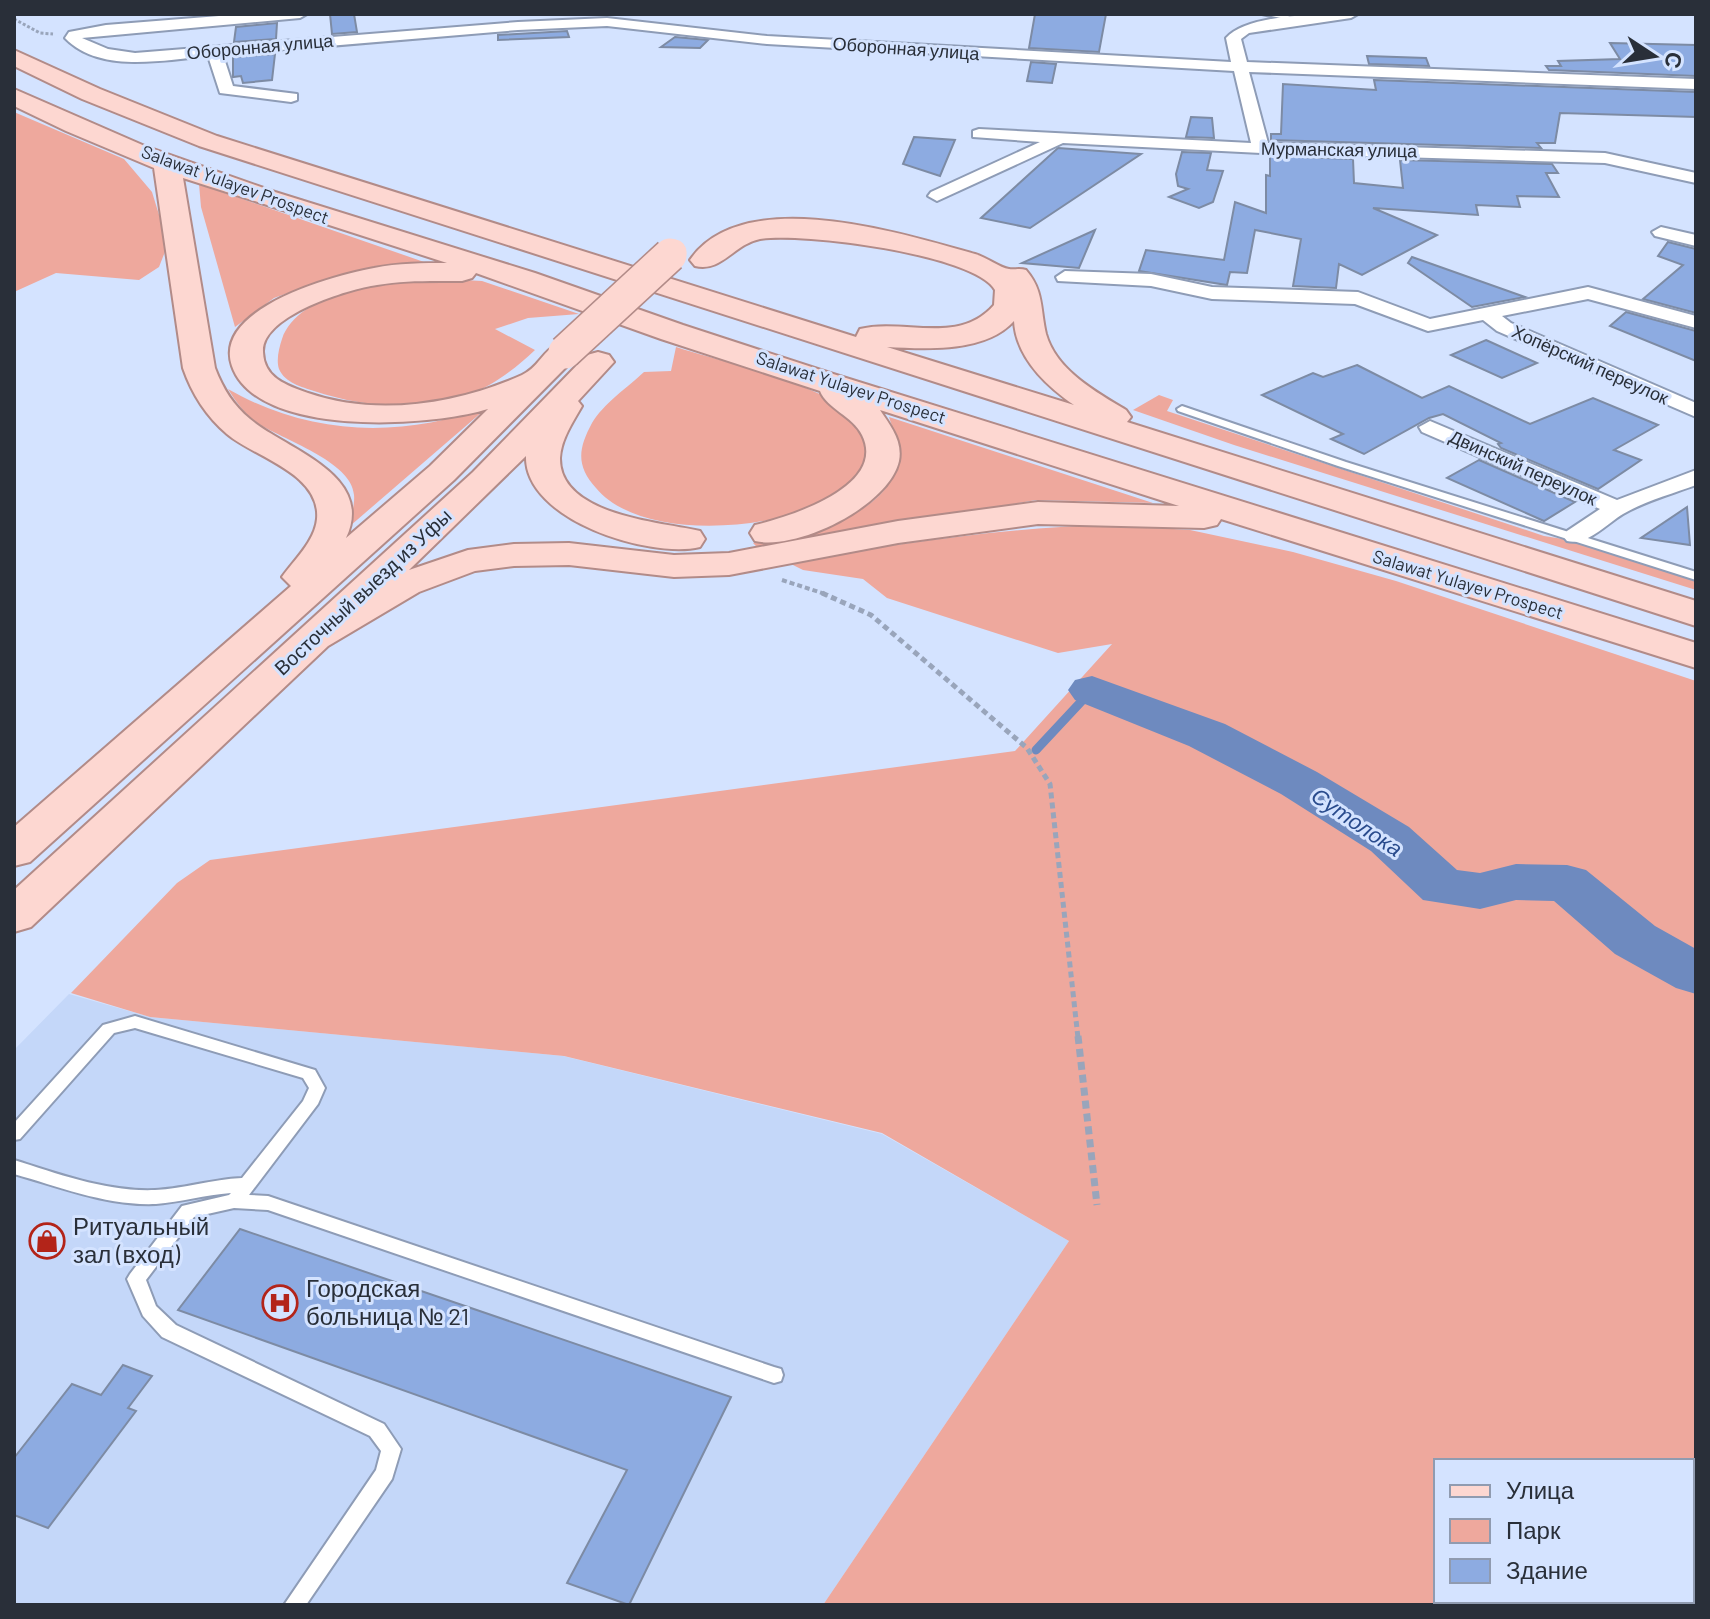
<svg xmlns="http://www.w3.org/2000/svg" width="1710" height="1619" font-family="Barlow,sans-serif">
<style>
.built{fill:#c4d7f9}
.green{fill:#eea89d;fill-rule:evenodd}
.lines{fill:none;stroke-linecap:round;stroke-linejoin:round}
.stream{stroke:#6e8abf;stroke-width:9}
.river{fill:#6e8abf;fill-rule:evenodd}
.building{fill:#8dabe1;stroke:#7d8ba4;stroke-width:2}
.service-casing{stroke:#8e9cb6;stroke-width:4}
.minor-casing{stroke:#8e9cb6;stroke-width:4}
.primary-casing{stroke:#b28b88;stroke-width:4}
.path-far3{stroke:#99a5bb;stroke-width:3;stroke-dasharray:3 2;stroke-linecap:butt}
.path-far2{stroke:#99a5bb;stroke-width:4;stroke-dasharray:5 3;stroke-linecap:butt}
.path-far1{stroke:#99a5bb;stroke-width:5;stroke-dasharray:6 4;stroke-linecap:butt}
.path{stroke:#99a5bb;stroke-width:7;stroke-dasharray:8 5;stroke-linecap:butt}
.service{fill:#fff;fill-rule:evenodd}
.minor{fill:#fff;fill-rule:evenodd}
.primary{fill:#fdd7d1;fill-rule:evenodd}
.primary-bridge-far1-casing{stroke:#b28b88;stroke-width:27;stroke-linecap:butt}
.primary-bridge-casing{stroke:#b28b88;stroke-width:36;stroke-linecap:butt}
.primary-bridge-far1{stroke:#fdd7d1;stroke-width:25}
.primary-bridge{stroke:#fdd7d1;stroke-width:33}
.labels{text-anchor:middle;stroke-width:6;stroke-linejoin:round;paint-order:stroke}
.far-street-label{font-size:18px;fill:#292f39;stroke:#d4e3ff}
.street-label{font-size:20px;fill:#292f39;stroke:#d4e3ff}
.water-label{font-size:22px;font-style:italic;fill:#294b8d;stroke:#d4e3ff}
.near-poi-label{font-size:24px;fill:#292f39;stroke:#d4e3ff;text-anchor:start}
</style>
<rect width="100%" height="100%" fill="#d4e3ff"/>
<path class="built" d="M69 994 150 1017 563 1056 882 1134 1069 1241 823 1605H14V1050Z"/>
<g class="green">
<path d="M14 112 124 159 152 192 168 244 159 267 139 280 56 273 14 292Z"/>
<path d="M199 184 427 263 330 278 274 298 235 327 201 207Z"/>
<path d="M426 278 482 281 579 314 528 318 495 329 535 350C516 368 494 385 470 394 422 413 362 407 314 391 302 387 285 383 279 369 276 360 279 348 282 339 299 291 383 283 426 278Z"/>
<path d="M676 347C716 360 806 381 837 404 843 408 848 416 853 422 930 511 661 567 596 488 576 466 578 449 592 423 603 404 628 387 644 372L671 371Z"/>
<path d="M228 389C310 436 401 439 489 406L350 526C351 516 355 504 354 495 352 461 282 440 256 422 244 413 236 402 228 389Z"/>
<path d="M1159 395 1173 400 1167 411 1544 536 1582 542 1696 580V590L1234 445 1133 410Z"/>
<path d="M889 417 1153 503 1036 500 759 549 753 543C803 534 896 518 899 452 899 442 892 427 889 417Z"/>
<path d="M1106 525 1190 530 1293 552 1396 581 1696 681V1605H823L1069 1241 882 1133 564 1056 150 1017 71 993 177 883 210 860 1015 751 1112 644 1058 653 887 598 863 579 803 570 787 562C894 545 998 528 1106 525ZM1436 1461H1692V1601H1436Z"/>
</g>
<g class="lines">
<path class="stream" d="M1036 750 1092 690"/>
<path class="river" d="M1092 676 1225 724 1317 772 1409 827 1457 870 1480 873 1516 864 1567 865 1586 870 1655 926 1696 949V994L1676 988 1615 954 1554 901 1516 900 1480 909 1423 900 1371 851 1281 794 1189 746 1075 700 1068 690 1075 680Z"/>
</g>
<g class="building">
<path d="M330 14H354L357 32 332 34Z"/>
<path d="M1035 14H1106L1099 52 1029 48Z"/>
<path d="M277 23 276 39 234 42 236 27Z"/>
<path d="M567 31 569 37 498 40V35Z"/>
<path d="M675 37 708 40 700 48 661 47Z"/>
<path d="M1610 43 1696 45V76L1549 70 1546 66H1561L1558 61 1620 59Z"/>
<path d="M275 54 272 80 243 83 241 76 233 77V57Z"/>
<path d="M1367 56 1426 58 1429 66 1369 64Z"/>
<path d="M1031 62 1056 64 1052 83 1027 81Z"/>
<path d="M1374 80 1696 92V117L1560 113 1555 143H1537L1541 148 1271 140V134H1281L1283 84 1376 90Z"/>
<path d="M1191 117 1212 118 1214 138 1186 137Z"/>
<path d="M914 137 955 140 940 176 903 164Z"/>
<path d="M1058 148 1141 154 1030 228 981 218Z"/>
<path d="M1182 152 1211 153 1207 170 1223 171 1213 202 1199 208 1169 197 1188 189 1178 186 1176 174Z"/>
<path d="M1270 156 1353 159 1354 183 1403 188 1400 160 1552 164 1558 173H1546L1559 197 1517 196 1520 207 1476 205 1478 215 1373 208 1437 235 1362 275 1339 264 1336 288 1293 286 1301 239 1255 230 1247 273 1230 272 1227 285 1139 271 1146 250 1224 260 1235 202 1266 213V175L1270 176Z"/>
<path d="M1095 230 1079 268 1022 263Z"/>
<path d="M1668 242 1696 249V313L1643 299 1683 265 1658 256Z"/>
<path d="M1412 257 1525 297 1472 307 1408 263Z"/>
<path d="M1626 312 1696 331V361L1610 326Z"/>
<path d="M1486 340 1537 363 1502 378 1451 355Z"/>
<path d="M1357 365 1422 398 1449 386 1530 424 1593 398 1658 425 1614 450 1641 460 1598 489 1501 448 1498 444 1501 443 1443 414 1429 418 1364 454 1331 439 1343 434 1262 395 1313 373 1323 377Z"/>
<path d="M1479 460 1575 502 1544 521 1447 478Z"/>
<path d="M1687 507 1690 545 1641 538Z"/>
<path d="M240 1229 731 1397 629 1605 567 1583 627 1470 178 1310Z"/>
<path d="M123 1365 152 1376 128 1408 136 1411 48 1528 14 1515V1458L72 1384 101 1395Z"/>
</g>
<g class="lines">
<defs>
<g id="service">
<path d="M1262 14H1284L1302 23 1298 25 1281 18Z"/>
<path d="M1182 406 1346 462 1696 572V580L1338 466 1178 411 1177 409Z"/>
<path d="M135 1016 315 1070 325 1088 318 1104 249 1195 268 1196 774 1367 781 1369 783 1375 781 1381 774 1383 268 1210 234 1208 194 1217 146 1280 156 1306 176 1325 384 1424 401 1449 392 1479 306 1605H284L376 1470 381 1451 370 1436 162 1337 143 1316 127 1279 130 1274 182 1206 229 1195 231 1193C205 1195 181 1202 156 1204 107 1206 60 1187 14 1174V1160C59 1174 107 1192 155 1190 184 1189 212 1179 242 1178L303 1101 309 1088 303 1078 135 1028 114 1033 20 1139 14 1140V1123L103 1025Z"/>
</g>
<g id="minor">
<path d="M244 14H307L300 18 82 38 108 49 135 53 518 22 607 18 767 36 1231 62 1226 38C1248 13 1325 14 1358 14L1351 18 1249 33 1241 39 1247 62 1696 79V89L1249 72 1268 143 1605 153 1696 173V183L1605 163 1261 153 1063 143 937 201 928 196 931 192 1040 142 973 137V131L979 129 1251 143 1234 71 767 44 607 26 518 30 223 55 233 86 297 94V100L291 102 220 93 208 56C163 60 100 74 65 38L69 32 106 25Z"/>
<path d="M1661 227 1696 235V246L1655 236 1652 232Z"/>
<path d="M1065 271 1151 274 1212 287 1358 292 1430 319 1588 287 1696 316V328L1588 299 1502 316 1511 323 1696 403V417L1497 331 1483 320 1428 331 1355 304 1212 299 1151 286 1058 281 1056 277Z"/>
<path d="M1430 421 1617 500 1696 470V485C1672 494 1645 501 1623 514 1606 524 1588 546 1567 541L1563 536 1567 531 1600 509 1422 432 1419 427Z"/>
</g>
<g id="primary">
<path d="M14 50 100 89 217 136 856 337 860 329C905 318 958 346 994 305L995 290C975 254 801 232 760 239 734 244 721 273 695 266L690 260C743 183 903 234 975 254 986 257 1000 268 1009 269 1014 270 1020 268 1026 270 1044 291 1040 309 1046 334 1056 370 1096 392 1126 410L1131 417 1127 422 1696 601V626L199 146 82 99 14 66ZM1014 321C1016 357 1045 385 1074 405L887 347C926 349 985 353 1014 321Z"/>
<path d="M14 89 147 147 275 192 535 273 683 325 830 373 1696 643V668L1221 519 1217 525 1204 528 1038 524 898 543 729 575 674 577 569 565 514 566 475 571 419 592 328 646 31 927 14 932V890L473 472 587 355 598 352 609 355 614 362 578 401 582 406C573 422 561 439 560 458 559 516 662 522 700 531L705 539 700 547C650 559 524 520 526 456L409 570 468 550 514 544 569 543 674 555 729 553 898 521 1038 502 1179 506 880 410C890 425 903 441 899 461 889 506 797 551 755 541L750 533 755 525C788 517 888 487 862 435 853 416 827 409 820 391L661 339 476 273 472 278 462 281C434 281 405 280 377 285 348 289 261 316 263 352 264 378 286 385 308 393 376 417 458 404 522 375 545 365 544 337 576 345L581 352 454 480 30 862 14 866V827L291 586 282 577C294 560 315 541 317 519 321 473 254 457 227 434 206 416 192 394 183 368L154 168 66 131 14 106ZM183 178 447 263C423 263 398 263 374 268 335 275 212 308 232 366 257 438 430 427 488 409L430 466 346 538C376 474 285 449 250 419 233 405 223 389 215 368Z"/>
</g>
</defs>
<use href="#service" class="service-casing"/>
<use href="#minor" class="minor-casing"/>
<use href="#primary" class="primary-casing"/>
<g class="path-far3">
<path d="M871 14H875"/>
<path d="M14 19 40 33 53 34"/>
</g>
<path class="path-far2" d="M782 580 828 595"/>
<path class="path-far1" d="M822 593 871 615 1027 748 1050 784 1078 1038"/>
<path class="path" d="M1078 1036 1097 1205"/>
<use href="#service" class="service"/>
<use href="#minor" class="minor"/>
<use href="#primary" class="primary"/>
<defs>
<path id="primary-bridge-far1" d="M668 257 674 252"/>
<path id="primary-bridge" d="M565 352 670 255"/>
</defs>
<use href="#primary-bridge-far1" class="primary-bridge-far1-casing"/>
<use href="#primary-bridge" class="primary-bridge-casing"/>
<use href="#primary-bridge-far1" class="primary-bridge-far1"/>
<use href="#primary-bridge" class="primary-bridge"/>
</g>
<defs>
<symbol id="shop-ring" viewBox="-11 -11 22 22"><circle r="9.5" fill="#d4e3ff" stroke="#b32419" stroke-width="1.5"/><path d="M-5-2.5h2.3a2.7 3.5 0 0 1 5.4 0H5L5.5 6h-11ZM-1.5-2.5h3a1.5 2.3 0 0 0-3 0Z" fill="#b32419"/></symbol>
<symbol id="hospital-ring" viewBox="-11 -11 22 22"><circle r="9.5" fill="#d4e3ff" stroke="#b32419" stroke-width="1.5"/><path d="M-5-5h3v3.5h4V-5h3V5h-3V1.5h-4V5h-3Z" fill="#b32419"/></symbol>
</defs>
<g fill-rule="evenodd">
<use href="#shop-ring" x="27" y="1221" width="40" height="40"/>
<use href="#hospital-ring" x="260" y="1283" width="40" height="40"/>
</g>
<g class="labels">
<g class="far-street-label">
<text transform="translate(260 47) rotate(-5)" y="6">Оборонная улица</text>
<text transform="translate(906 49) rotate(4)" y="6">Оборонная улица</text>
<text transform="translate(1339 150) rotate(1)" y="6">Мурманская улица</text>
<text transform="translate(235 185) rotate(20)" y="6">Salawat Yulayev Prospect</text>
<text transform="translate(1590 365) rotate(24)" y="6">Хопёрский переулок</text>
<text transform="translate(851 388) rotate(18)" y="6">Salawat Yulayev Prospect</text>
<text transform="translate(1523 468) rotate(24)" y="6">Двинский переулок</text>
<text transform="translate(1468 585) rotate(17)" y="6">Salawat Yulayev Prospect</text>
</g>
<g class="street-label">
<text transform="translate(363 592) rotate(-43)" y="7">Восточный выезд из Уфы</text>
</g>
<g class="water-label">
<text transform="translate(1357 822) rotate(34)" y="8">Сутолока</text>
</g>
<g class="near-poi-label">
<text x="73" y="1235">Ритуальный<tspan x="73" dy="28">зал (вход)</tspan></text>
<text x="306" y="1297">Городская<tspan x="306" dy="28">больница № 21</tspan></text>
</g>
</g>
<rect width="1710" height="1619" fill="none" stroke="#292f39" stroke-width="32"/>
<rect x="1434" y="1459" width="260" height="144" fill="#d4e3ff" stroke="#909bb0" stroke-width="2"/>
<rect x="1450" y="1485" width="40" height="12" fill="#fdd7d1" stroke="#909bb0" stroke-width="2"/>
<text x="1506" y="1499" font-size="24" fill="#292f39">Улица</text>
<rect x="1450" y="1519" width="40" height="24" fill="#eea89d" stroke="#909bb0" stroke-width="2"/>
<text x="1506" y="1539" font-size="24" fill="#292f39">Парк</text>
<rect x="1450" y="1559" width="40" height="24" fill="#8dabe1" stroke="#909bb0" stroke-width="2"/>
<text x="1506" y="1579" font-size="24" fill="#292f39">Здание</text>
<g transform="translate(1654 56) rotate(102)" stroke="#d4e3ff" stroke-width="6" paint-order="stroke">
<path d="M0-6L14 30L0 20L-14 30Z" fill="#292f39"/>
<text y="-12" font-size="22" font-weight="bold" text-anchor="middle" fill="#292f39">С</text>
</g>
</svg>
